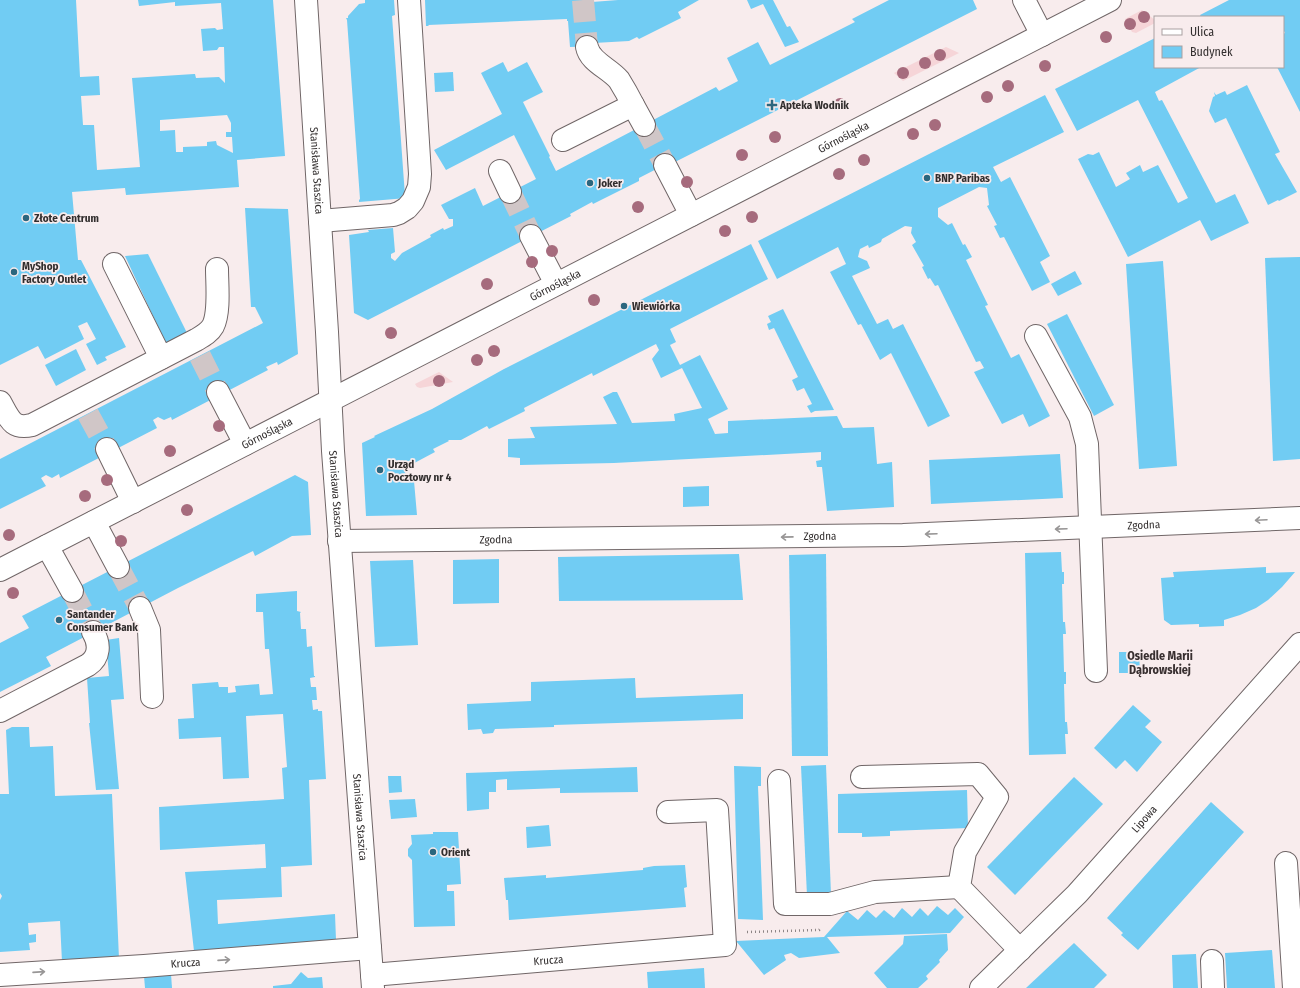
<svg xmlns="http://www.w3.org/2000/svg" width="1300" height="988" font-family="'Fira Sans Condensed',sans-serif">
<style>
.green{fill:#f6d5d8}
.building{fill:#71ccf3;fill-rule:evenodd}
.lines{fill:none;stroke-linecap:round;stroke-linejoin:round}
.minor-tunnel{stroke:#d0c6c7;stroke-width:22;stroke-dasharray:22 11;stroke-linecap:butt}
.minor-casing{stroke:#706667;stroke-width:24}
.path{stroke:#8d8585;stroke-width:2.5;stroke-dasharray:1 3;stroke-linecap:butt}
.minor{stroke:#fff;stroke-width:22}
.tree{fill:#a66b7d}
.oneway{stroke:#989696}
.poi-dot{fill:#2b667e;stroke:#f8eced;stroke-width:1.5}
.labels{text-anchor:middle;stroke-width:3.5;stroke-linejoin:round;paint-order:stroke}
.poi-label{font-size:11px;font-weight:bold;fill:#322e2e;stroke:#f8eced;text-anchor:start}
.street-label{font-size:11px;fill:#322e2e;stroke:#f8eced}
.neighbourhood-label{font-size:12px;font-weight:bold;fill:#382f30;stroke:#f8eced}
</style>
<rect width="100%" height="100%" fill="#f8eced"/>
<g class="green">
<path d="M1142 10 1155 20V23L1136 33 1132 32 1125 19Z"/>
<path d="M946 47 959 53 903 81 894 73Z"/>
<path d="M439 372 453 382 420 388 417 387 415 384Z"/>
</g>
<g class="building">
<path d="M0 0H76L80 77 99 76 100 95 81 96 83 125H94L97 170 140 167 132 78 194 74H195L196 78 219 77 225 83 224 47H219L217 50 203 51 201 29 215 28 217 30 223 29 221 3 175 6V2L139 6 138 0H273L285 156 237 160 239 187 126 195 125 188 72 192 78 260H81L126 347 105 357 107 360 97 365 86 344 96 339 87 322 78 326 84 339 45 359 38 346 0 365ZM227 115 231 123V132H226V137H232L233 153 217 145 216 141 207 142V146L183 147V152H176L175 130 160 131V120Z"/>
<path d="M365 0H394L395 15 392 16 405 196 407 198 359 202V200L360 199 347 20 346 18H348V16L359 4 365 3Z"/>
<path d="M425 0H592V2L618 0H699L678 12 681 18 639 39 637 37 629 41 594 43 595 46 570 47 568 21H567V19L428 25 429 26H426Z"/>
<path d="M747 0H773L787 27 790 26 799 42 785 47 763 4 751 9Z"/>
<path d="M889 0H973L977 9 673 163 672 161 639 178V181L593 204 592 202 570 214 571 216 368 320 354 313 349 235 369 232 368 230 393 228 395 252 391 254V258L395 261 402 253 431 237 430 235 443 228 444 230 453 226V219H449L441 205 475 188 483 206 536 179 514 135 446 170 434 150 502 114 481 73 503 62 508 72 527 62 543 92 523 102 550 156 549 157 556 171 716 87 719 91 738 81 727 58 758 42 770 65 855 22 852 19Z"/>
<path d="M1229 0H1300V112L1277 67H1283V34L1285 33 1283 29V17H1201L1200 15Z"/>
<path d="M1155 38V67H1201L1155 92 1159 101 1162 100 1216 203 1235 194 1249 223 1211 241 1200 220 1128 257 1078 159 1088 154 1093 155 1099 152 1116 187 1130 179 1126 173 1140 165 1143 172 1158 165 1178 203 1188 198 1138 100 1077 131 1055 89Z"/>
<path d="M453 72 454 91 435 92 434 73Z"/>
<path d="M1247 85 1280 152 1275 154 1297 192 1279 201 1278 200 1268 205 1226 118 1215 123 1209 111 1213 97 1215 96 1214 92 1216 95 1225 91 1227 95Z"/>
<path d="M1045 95 1064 132 993 167 1001 182 1010 177 1050 256 1040 262 1050 282 1032 291 1004 237 1000 238 994 226 997 225 987 206 989 205 987 188 979 187 938 208V217L948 225 952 223 963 245 965 244 972 257 966 260 988 305 985 306 1011 358 1019 354 1050 416 1029 427 1023 414 1002 424 974 372 984 368 980 361 976 362 938 285 935 286 930 278 928 279 922 267 924 266 912 245 916 242 911 233 912 227 905 226 882 239 881 242 869 248 868 245 860 249 858 257 867 261 870 268 852 276 877 324 888 319 893 329 903 324 950 416 928 427 891 353 880 360 861 324 858 325 830 272 846 264 838 247 777 279 758 241Z"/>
<path d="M245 208 288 209 298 354 278 365 277 362 266 367 268 370 172 420 171 417 164 420 158 417 153 420 157 428 60 478 59 474 52 478 46 475 41 478 46 486 0 509V459L263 323 255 307H251Z"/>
<path d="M751 244 768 279 670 329 676 342 670 345 680 365 700 355 728 409 708 419 715 434 728 433V421L837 416 843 428 874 427 877 464 892 462 894 507 827 511 822 467H817L816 461 821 460V452L614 463 520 465V458L508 457V439L535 438 530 427 617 424 603 397 613 392H617L632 423 675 421 674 414 702 408 682 368 661 378 652 359 659 350 656 344 593 376 592 373 524 408 525 411 489 429 487 426 461 440H448L449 441 433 449 435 452 405 468 406 481H414L417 515 366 516 362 443 375 437 374 436 432 409 504 369Z"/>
<path d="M148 254 188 335 167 346 125 256Z"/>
<path d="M1300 257V459L1273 461 1265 258Z"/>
<path d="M1163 261 1177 466 1139 469 1126 264Z"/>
<path d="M1075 271 1082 284 1058 296 1051 284Z"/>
<path d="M783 309 807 357 834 410 815 411 811 413 807 406 812 404 804 388 797 391 792 380 798 377 774 328 769 330 767 324 771 322 768 316Z"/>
<path d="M1067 314 1114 405 1094 416 1047 324Z"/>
<path d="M76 349 86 370 56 386 45 365Z"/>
<path d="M1060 454 1063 498 931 504 929 460Z"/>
<path d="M295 475 308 482 311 535 292 536 255 556 253 551 178 588 46 657 51 666 0 692V643L29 628 22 616Z"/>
<path d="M709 486V506L683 507V487Z"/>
<path d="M1061 552 1062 572H1064V584H1062L1063 622H1065L1066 634H1063L1064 672H1066V684H1064L1065 722H1067L1068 734H1065L1066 754 1029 755 1025 553Z"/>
<path d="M739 554 743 600 559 601 558 557Z"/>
<path d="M826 554 828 756H792L789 555Z"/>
<path d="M499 559V603L453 604V560Z"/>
<path d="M413 560 418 645 375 647 370 561Z"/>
<path d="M1266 567V573L1295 572 1282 587 1268 600 1256 608 1240 615 1224 620V626L1199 627V624L1171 625 1164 620 1161 578 1174 577 1173 572Z"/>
<path d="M297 591V611L301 612 300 613 301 629H306L307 647 312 646 314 676H315V677L310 678 311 687H316L317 700H312L313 710 318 709V711H322L326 779 309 780 312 865 281 867 282 897 217 900 218 924 335 914 336 940 194 951 185 872 266 868 265 844 160 850 159 807 284 799 282 768 287 767 283 714 246 716 249 778 223 779 221 737 179 739 178 719 194 718 192 684 218 682 219 687H228V693L236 692 235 686 259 684 260 695 273 694 269 649H265L263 612H256V594Z"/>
<path d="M119 638 124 699 111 700 119 789 96 790 89 723H90L87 678 109 676 106 640Z"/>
<path d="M1119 652H1139L1140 673H1119Z"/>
<path d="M635 678 636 698 743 694V719L554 725V727L495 729 493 733 483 734 481 729 468 730 467 704 531 701V682Z"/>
<path d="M1133 705 1151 721 1145 727 1162 742 1137 772 1125 760 1116 769 1094 748Z"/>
<path d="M12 727H29L30 747 53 746 55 796 112 794 119 959 62 962 60 921 28 923 29 935 36 934V942L29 943 30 950 0 952V900L2 896 0 893V794H9L6 730Z"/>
<path d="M826 765 831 895 807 896 801 766Z"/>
<path d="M734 766 761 767V786H758L763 920 738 919Z"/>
<path d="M637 767 638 792 560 793V788L507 790V779L496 780V792H489V809L467 811 466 773Z"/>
<path d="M388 776H401L402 792 389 793Z"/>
<path d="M1074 777 1103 804 1015 895 987 867Z"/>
<path d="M967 790 968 828 890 831V836L862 837V833H838V794Z"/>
<path d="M415 799 417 817 391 819 389 800Z"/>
<path d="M1211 802 1244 832 1138 950 1121 935 1123 933 1107 918Z"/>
<path d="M549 825 551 846 527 848 526 827Z"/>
<path d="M433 832H458L461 884 447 885V891H454L455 926 414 927 412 860 408 856V849L412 844 411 835 433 834Z"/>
<path d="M685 865 687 887 684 888 686 907 509 920 508 900H506L504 878 546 875V878L643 870V868L654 866Z"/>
<path d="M937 906 948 915 955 908 964 917 950 933 827 937 840 953 799 958 791 953 784 955 786 960 764 975 736 941 824 937 847 911 858 920 867 910 876 918 884 910 894 918 902 908 912 917 920 908 928 916Z"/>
<path d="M947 934 948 950 939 960 940 962 926 976 928 979 918 988H887L874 973 903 944 904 936Z"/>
<path d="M1074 943 1107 975 1094 988H1026Z"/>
<path d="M1272 950 1275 988H1227L1225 953Z"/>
<path d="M1196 954 1198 988H1173L1172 955Z"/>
<path d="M704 968 705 988H648L647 972Z"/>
<path d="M301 972 308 978 322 977 323 988H273V986L291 984Z"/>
<path d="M171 974 172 988H145L144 976Z"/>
</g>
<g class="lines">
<g class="minor-tunnel">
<path d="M583 0 587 47"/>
<path d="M644 125 665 165"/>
<path d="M510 192 531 236"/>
<path d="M200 356 218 392"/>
<path d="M88 414 107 449"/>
<path d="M118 567 140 608"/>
<path d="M72 591 93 632"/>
</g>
<defs>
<g id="minor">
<path id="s1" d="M306 0 327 332 333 451 373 988"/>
<path d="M1024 0 1042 35"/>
<path d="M587 47C590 62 609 68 619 80 624 88 629 97 633 105"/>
<path d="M563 140 633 105 644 125"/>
<path d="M665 165 691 215"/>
<path d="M500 171 510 192"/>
<path d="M320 221 393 215 399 213 407 208 413 201 419 187 420 174 409 0"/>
<path d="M531 236 556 284"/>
<path d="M114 264 161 358"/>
<path d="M1036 336 1080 417 1087 444 1096 671"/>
<path d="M218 392 245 444"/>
<path d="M0 402C9 418 12 430 32 425L196 340C203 336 209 333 213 326 220 312 217 284 217 269"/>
<path d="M107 449 133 502"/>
<path d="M94 522 118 567"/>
<path id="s2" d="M339 541 903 535 1300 518"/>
<path d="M47 546 72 591"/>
<path id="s3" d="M0 570 1110 0"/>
<path d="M140 608 149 630 152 697"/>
<path d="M0 711 88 665C100 657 100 644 93 632"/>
<path d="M862 777 978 774 997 797 965 852 959 887 1020 950"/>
<path d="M779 781 785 904H830L875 892 959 887"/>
<path d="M1286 863 1294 988"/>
<path d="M1212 961 1213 988"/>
<path id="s4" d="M0 975 144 966 370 948"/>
<path id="s5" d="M372 975 725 945 717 810 668 812"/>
<path id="s6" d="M981 988 1077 894 1300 644"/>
</g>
</defs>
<use href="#minor" class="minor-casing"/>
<path class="path" d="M747 932 819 930 821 928"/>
<use href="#minor" class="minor"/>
</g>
<g class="tree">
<circle cx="1144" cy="17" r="6"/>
<circle cx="1130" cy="24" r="6"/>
<circle cx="1106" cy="37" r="6"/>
<circle cx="940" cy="55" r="6"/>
<circle cx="925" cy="63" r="6"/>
<circle cx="1045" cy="66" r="6"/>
<circle cx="903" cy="73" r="6"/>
<circle cx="1008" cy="86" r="6"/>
<circle cx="987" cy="97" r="6"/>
<circle cx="840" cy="104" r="6"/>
<circle cx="935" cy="125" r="6"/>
<circle cx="913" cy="134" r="6"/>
<circle cx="775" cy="137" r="6"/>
<circle cx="742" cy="155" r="6"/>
<circle cx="864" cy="160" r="6"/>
<circle cx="839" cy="174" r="6"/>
<circle cx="687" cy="182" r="6"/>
<circle cx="638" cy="207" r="6"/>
<circle cx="752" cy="217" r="6"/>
<circle cx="725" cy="231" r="6"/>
<circle cx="552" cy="251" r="6"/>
<circle cx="532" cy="262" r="6"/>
<circle cx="487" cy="284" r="6"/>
<circle cx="594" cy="300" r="6"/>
<circle cx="391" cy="333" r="6"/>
<circle cx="494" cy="351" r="6"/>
<circle cx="477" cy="360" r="6"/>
<circle cx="439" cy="381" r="6"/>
<circle cx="219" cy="426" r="6"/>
<circle cx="170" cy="451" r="6"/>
<circle cx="107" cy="480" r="6"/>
<circle cx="85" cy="496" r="6"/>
<circle cx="187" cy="510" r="6"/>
<circle cx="9" cy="535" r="6"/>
<circle cx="121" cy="541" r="6"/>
<circle cx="13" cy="593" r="6"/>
</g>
<defs><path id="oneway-shaft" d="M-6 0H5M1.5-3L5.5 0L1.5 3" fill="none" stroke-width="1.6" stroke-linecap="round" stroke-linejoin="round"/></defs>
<g class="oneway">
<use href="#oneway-shaft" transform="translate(1261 520) rotate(177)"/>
<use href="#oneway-shaft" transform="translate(1061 529) rotate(178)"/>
<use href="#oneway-shaft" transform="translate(931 534) rotate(178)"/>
<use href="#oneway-shaft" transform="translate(787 537) rotate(179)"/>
<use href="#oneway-shaft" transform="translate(224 960) rotate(-4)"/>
<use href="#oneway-shaft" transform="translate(39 972) rotate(-4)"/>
</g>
<g class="poi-dot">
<path d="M770 99h4v4h4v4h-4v4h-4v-4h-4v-4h4z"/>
<circle cx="927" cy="178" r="4"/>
<circle cx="590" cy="183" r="4"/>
<circle cx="26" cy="218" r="4"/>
<circle cx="14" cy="272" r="4"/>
<circle cx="624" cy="306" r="4"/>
<circle cx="380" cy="470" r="4"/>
<circle cx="59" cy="620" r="4"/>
<circle cx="433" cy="852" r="4"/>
</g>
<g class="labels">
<g class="poi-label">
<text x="780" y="109">Apteka Wodnik</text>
<text x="935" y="182">BNP Paribas</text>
<text x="598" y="187">Joker</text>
<text x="34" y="222">Złote Centrum</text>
<text x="22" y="270">MyShop<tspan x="22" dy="13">Factory Outlet</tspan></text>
<text x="632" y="310">Wiewiórka</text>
<text x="388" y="468">Urząd<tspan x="388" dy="13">Pocztowy nr 4</tspan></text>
<text x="67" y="618">Santander<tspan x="67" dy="13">Consumer Bank</tspan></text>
<text x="441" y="856">Orient</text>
</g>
<g class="street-label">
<text dy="4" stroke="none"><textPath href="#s3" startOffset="948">Górnośląska</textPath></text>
<text dy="4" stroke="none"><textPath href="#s1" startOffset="171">Stanisława Staszica</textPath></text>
<text dy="4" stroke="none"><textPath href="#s3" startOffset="624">Górnośląska</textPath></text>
<text dy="4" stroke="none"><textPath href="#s3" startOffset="300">Górnośląska</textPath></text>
<text dy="4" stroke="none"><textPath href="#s1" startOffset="495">Stanisława Staszica</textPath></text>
<text dy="4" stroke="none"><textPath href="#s2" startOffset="805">Zgodna</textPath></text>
<text dy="4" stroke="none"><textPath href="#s2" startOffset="481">Zgodna</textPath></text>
<text dy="4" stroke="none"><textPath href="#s2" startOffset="157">Zgodna</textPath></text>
<text dy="4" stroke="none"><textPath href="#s1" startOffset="819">Stanisława Staszica</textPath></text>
<text dy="4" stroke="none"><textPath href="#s6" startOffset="235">Lipowa</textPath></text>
<text dy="4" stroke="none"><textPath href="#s5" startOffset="177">Krucza</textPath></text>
<text dy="4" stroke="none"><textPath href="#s4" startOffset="186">Krucza</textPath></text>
</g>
<g class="neighbourhood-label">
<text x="1160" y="660">Osiedle Marii<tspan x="1160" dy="14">Dąbrowskiej</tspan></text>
</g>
</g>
<rect x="1154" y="16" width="130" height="52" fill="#f8eced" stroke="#a9a0a1"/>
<rect x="1162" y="29" width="20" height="6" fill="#ffffff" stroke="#a9a0a1"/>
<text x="1190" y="36" font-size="12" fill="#322e2e">Ulica</text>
<rect x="1162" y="46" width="20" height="12" fill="#71ccf3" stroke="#a9a0a1"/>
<text x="1190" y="56" font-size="12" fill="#322e2e">Budynek</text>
</svg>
